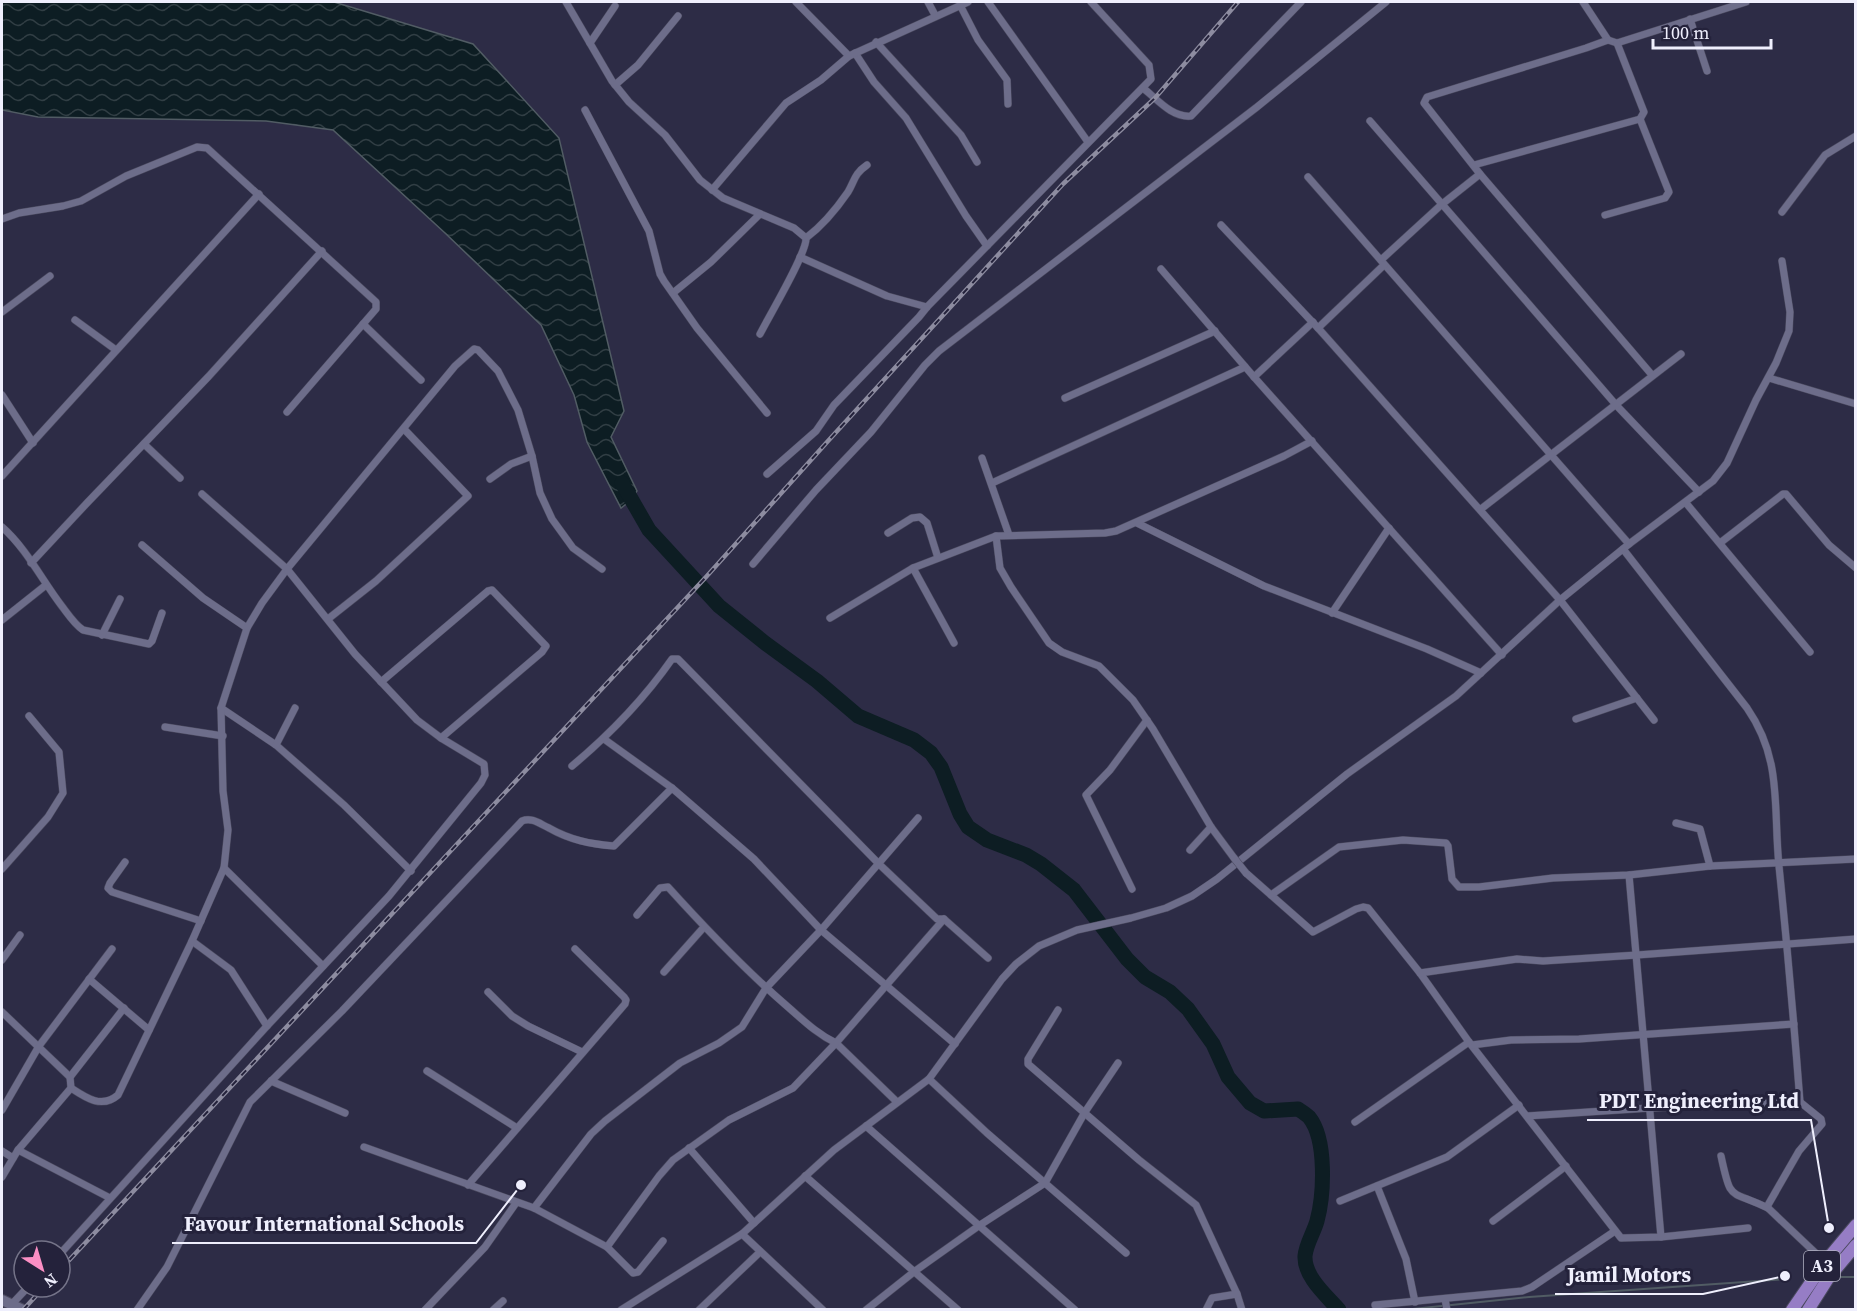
<svg xmlns="http://www.w3.org/2000/svg" width="1857" height="1311" font-family="'Source Serif 4',serif">
<style>
.water{fill:url(#water-waves);stroke:#515c64;stroke-width:1.5}
.lines{fill:none;stroke-linecap:round;stroke-linejoin:round}
.stream{stroke:#515c64;stroke-width:2}
.river{stroke:#0d1d23;stroke-width:15}
.minor-casing{stroke:#4a495e;stroke-width:8}
.secondary-casing{stroke:#4a495e;stroke-width:12}
.trunk-casing{stroke:#4a495e;stroke-width:14}
.minor{stroke:#6d6d8a;stroke-width:7}
.secondary{stroke:#6d6d8a;stroke-width:10}
.trunk{stroke:#967dc5;stroke-width:12}
.rail-casing{stroke:#8d8ca0;stroke-width:4.5}
.rail{stroke:#24223b;stroke-width:2;stroke-dasharray:7;stroke-linecap:butt}
.minor-bridge-casing{stroke:#4a495e;stroke-width:8;stroke-linecap:butt}
.minor-bridge{stroke:#6d6d8a;stroke-width:7}
.labels{text-anchor:middle;stroke-width:6;stroke-linejoin:round;paint-order:stroke}
.shield{fill:#24223b;stroke:#b2b2c3;stroke-width:1.5}
.shield-label{font-size:18px;font-weight:bold;fill:#efeffd}
.leader{fill:none;stroke:#efeffd;stroke-width:2}
.callout-dot{fill:#efeffd;stroke:#24223b;stroke-width:2}
.callout-label{font-size:21px;text-anchor:middle;font-weight:bold;fill:#efeffd;stroke:#24223b;stroke-width:6;stroke-linejoin:round;paint-order:stroke}
</style>
<defs>
<pattern id="water-waves" width="16" height="10" patternUnits="userSpaceOnUse" patternTransform="scale(1.5)"><rect width="16" height="10" fill="#0d1d23"/><path d="M0 5q4-4 8 0t8 0" fill="none" stroke="#313e44"/></pattern>
</defs>
<rect width="100%" height="100%" fill="#2d2c46"/>
<path class="water" d="M2 2H334L473 44 559 138 624 411 611 437 637 491 630 501 621 508 587 442 574 395 541 325 445 233 333 130 266 121 38 117 2 110Z"/>
<g class="lines">
<g class="stream">
<path d="M1839 1277H1856"/>
<path d="M1403 1310 1529 1297 1786 1279"/>
</g>
<path class="river" d="M622 483 649 530 719 606 765 643 817 681 858 716 914 740 931 753 941 767 960 814 968 827 987 840 1026 855 1041 864 1074 890 1127 959 1145 977 1170 992 1188 1009 1213 1044 1228 1077 1250 1103 1264 1111 1298 1109C1301 1111 1306 1114 1309 1117 1327 1139 1324 1195 1317 1221 1314 1232 1306 1244 1305 1256 1304 1277 1327 1296 1339 1310"/>
<defs>
<g id="minor">
<path d="M566 2 612 81 629 102 665 135 700 180 723 198 794 228 806 238C807 253 769 316 760 334"/>
<path d="M796 2 849 56"/>
<path d="M928 2 935 15"/>
<path d="M988 2 1088 142"/>
<path d="M1583 2 1608 40 1617 43 1746 2"/>
<path d="M960 5 978 40 1007 80 1008 104"/>
<path d="M1690 19 1707 71"/>
<path d="M1608 40 1586 48 1427 97 1424 103 1480 174 1652 375"/>
<path d="M876 42 961 135 977 162"/>
<path d="M590 43 615 6"/>
<path d="M855 53 874 82 906 118 966 216 987 246"/>
<path d="M615 85 638 65 678 16"/>
<path d="M1143 88C1157 99 1172 118 1191 116L1301 2"/>
<path d="M585 110 649 231 660 274 664 281 697 328 767 413"/>
<path d="M1370 121 1617 406 1699 492"/>
<path d="M1474 165 1640 119 1644 112 1617 43"/>
<path d="M1308 177 1629 544"/>
<path d="M712 190 786 103 821 80 849 56 968 2"/>
<path d="M1782 212 1825 155 1856 136"/>
<path d="M1605 215 1665 198 1669 192 1640 119"/>
<path d="M2 219 19 213 63 206 81 201 126 176 197 147 207 148 376 302V309L287 412"/>
<path d="M1221 225 1318 328 1560 600 1654 720"/>
<path d="M806 238C822 226 837 208 848 192 855 180 854 174 867 165"/>
<path d="M800 257 887 296 927 307"/>
<path d="M1381 260 1441 205 1480 174"/>
<path d="M1161 269 1254 377 1502 655"/>
<path d="M673 293 711 262 760 214"/>
<path d="M2 312 50 276"/>
<path d="M75 320 116 350"/>
<path d="M363 324 421 380"/>
<path d="M1318 328 1384 265"/>
<path d="M1254 377 1313 322"/>
<path d="M1769 378 1856 404"/>
<path d="M2 395 33 443"/>
<path d="M1065 398 1215 331"/>
<path d="M144 444 180 478"/>
<path d="M982 458 1009 535"/>
<path d="M767 474 816 431 834 405 919 317 927 307 1151 79 1149 65 1091 2"/>
<path d="M2 476 259 194"/>
<path d="M490 479 511 464 532 456"/>
<path d="M992 483 1245 367"/>
<path d="M1686 503 1810 652"/>
<path d="M1481 509 1681 354"/>
<path d="M1137 523 1264 586 1427 649 1481 673"/>
<path d="M2 527C26 548 42 580 61 605 68 614 74 624 83 630L149 644 152 641 162 613"/>
<path d="M888 533 912 518 920 517 927 523 938 558"/>
<path d="M996 536 1000 568 1011 587 1049 643 1062 652 1099 666 1133 700 1153 729 1211 827 1234 858"/>
<path d="M1720 543 1783 494H1786L1829 545 1856 568"/>
<path d="M142 545 203 598 247 628"/>
<path d="M1623 549 1747 708C1783 760 1773 808 1779 866 1787 944 1794 1023 1800 1102"/>
<path d="M31 563 87 503 209 376 322 251"/>
<path d="M753 564 816 490 871 432 925 365 939 351 1257 107 1386 2"/>
<path d="M913 568 954 643"/>
<path d="M1332 613 1389 528"/>
<path d="M830 618 913 568 996 536 1105 533 1116 531 1284 456 1312 441"/>
<path d="M328 619 376 581 468 496 404 429"/>
<path d="M2 620 46 585"/>
<path d="M102 635 120 599"/>
<path d="M381 682 488 591 492 590 546 646 542 652 441 738"/>
<path d="M221 708 276 745 344 805 411 871"/>
<path d="M1576 719 1637 698"/>
<path d="M165 727 223 736"/>
<path d="M604 739 672 788 694 807 754 859 821 930 955 1044"/>
<path d="M276 745 295 708"/>
<path d="M572 766C609 735 644 699 672 659H678L879 864 937 919H944L988 958"/>
<path d="M1676 823 1700 829 1710 866"/>
<path d="M1190 850 1211 827"/>
<path d="M125 862 110 883 108 888 112 892 201 921"/>
<path d="M224 868 323 966"/>
<path d="M2 869 48 817 63 793 59 752 29 716"/>
<path d="M1246 873 1313 932 1356 909 1363 907 1368 908 1420 973 1469 1042 1621 1238 1661 1237 1748 1228"/>
<path d="M1629 875 1661 1237"/>
<path d="M1132 889 1086 795 1110 770 1147 720"/>
<path d="M1271 895 1339 847 1403 840 1446 843 1448 846 1452 879 1459 887H1479L1553 878 1629 875 1710 866 1856 859"/>
<path d="M637 915 660 888 668 887C706 929 745 970 788 1007 803 1020 817 1034 836 1043L897 1102"/>
<path d="M192 941 231 970 267 1026"/>
<path d="M2 960 20 935"/>
<path d="M664 972 704 927"/>
<path d="M1420 973 1517 959 1543 961 1637 955 1856 939"/>
<path d="M89 979 149 1030"/>
<path d="M488 992 512 1016 528 1026 582 1052"/>
<path d="M1058 1010 1028 1059V1064L1139 1160 1196 1205 1237 1294 1242 1310"/>
<path d="M2 1012 70 1077"/>
<path d="M1472 1045 1511 1040 1579 1039 1794 1024"/>
<path d="M427 1071 517 1128"/>
<path d="M929 1079 987 1133 1126 1253"/>
<path d="M271 1081 345 1113"/>
<path d="M71 1088C86 1098 102 1109 118 1095L192 941 224 868 228 830 223 791 221 708 247 628 262 603 287 569 455 366 474 349 478 350 498 371 518 410 532 456 540 493 552 519 573 548 602 569"/>
<path d="M2 1110 39 1046 112 949"/>
<path d="M1527 1116 1650 1108 1800 1102 1821 1119 1822 1124 1799 1151 1768 1205V1208L1825 1262"/>
<path d="M1355 1122 1469 1042"/>
<path d="M866 1126 1075 1310"/>
<path d="M364 1147 534 1208 607 1247 633 1273 638 1272 663 1241"/>
<path d="M689 1148 754 1223"/>
<path d="M18 1150 110 1198"/>
<path d="M2 1151 13 1158"/>
<path d="M1721 1156C1731 1203 1729 1189 1768 1208"/>
<path d="M805 1176 958 1310"/>
<path d="M2 1177 18 1150 71 1088 70 1077 124 1008"/>
<path d="M468 1185 625 1004 626 1000 624 997 575 949"/>
<path d="M1377 1186 1406 1259 1415 1302"/>
<path d="M1340 1201 1447 1157 1519 1105"/>
<path d="M534 1208 591 1134 605 1121 680 1063 719 1043 742 1027 766 988 821 930 918 818"/>
<path d="M1493 1221 1566 1166"/>
<path d="M742 1234 823 1310"/>
<path d="M607 1247 659 1176 673 1160 729 1120 793 1088 836 1043 944 919"/>
<path d="M60 1254 267 1026 389 896 481 783 485 775 484 764 441 738 417 720 355 654 287 569 202 494"/>
<path d="M1445 1299 1447 1310"/>
<path d="M12 1304 28 1287"/>
<path d="M1375 1305 1522 1291 1532 1287 1615 1231"/>
<path d="M137 1310 167 1267 250 1102 342 1011 522 821C532 817 540 824 549 828 570 840 590 844 614 846L672 788"/>
<path d="M425 1310 485 1247 516 1203"/>
<path d="M493 1310 503 1301"/>
<path d="M621 1310 742 1234 834 1150 929 1079 1002 979 1016 964 1039 946 1077 930 1131 918 1166 908 1192 896 1217 879 1347 774 1456 696 1560 600 1629 544 1713 481 1727 463 1756 400 1776 363 1789 331 1790 312 1782 261"/>
<path d="M699 1310 760 1252"/>
<path d="M866 1310 915 1271 980 1225 1045 1183 1085 1112 1118 1063"/>
<path d="M1206 1310 1212 1298 1237 1294"/>
</g>
<path id="secondary" d="M2 1300 23 1310"/>
<g id="trunk">
<path d="M1792 1310 1825 1262 1856 1225"/>
<path d="M1808 1310 1829 1277 1856 1245"/>
</g>
</defs>
<use href="#minor" class="minor-casing"/>
<use href="#secondary" class="secondary-casing"/>
<use href="#trunk" class="trunk-casing"/>
<use href="#minor" class="minor"/>
<use href="#secondary" class="secondary"/>
<use href="#trunk" class="trunk"/>
<defs>
<g id="rail">
<path d="M60 1270 706 577 828 441 1063 184 1155 98 1238 2"/>
<path d="M23 1310 44 1287"/>
</g>
</defs>
<use href="#rail" class="rail-casing"/>
<use href="#rail" class="rail"/>
<defs>
<path id="minor-bridge" d="M1234 858 1246 873"/>
</defs>
<use href="#minor-bridge" class="minor-bridge-casing"/>
<use href="#minor-bridge" class="minor-bridge"/>
</g>
<g class="labels">
<rect class="shield" x="1804" y="1251" width="36" height="30" rx="4.5"/>
<g class="shield-label">
<text x="1822" y="1272">A3</text>
</g>
</g>
<path class="leader" d="M1829 1228L1811 1120H1587M521 1185L476 1243H172M1785 1276L1703 1294H1555"/>
<g class="callout-dot">
<circle cx="1829" cy="1228" r="6"/>
<circle cx="521" cy="1185" r="6"/>
<circle cx="1785" cy="1276" r="6"/>
</g>
<g class="callout-label">
<text x="1699" y="1108">PDT Engineering Ltd</text>
<text x="324" y="1231">Favour International Schools</text>
<text x="1629" y="1282">Jamil Motors</text>
</g>
<rect width="1857" height="1311" fill="none" stroke="#efeffd" stroke-width="6"/>
<g transform="translate(42 1269) rotate(143)"><circle r="28" fill="#24223b" stroke="#757489" stroke-width="1.5"/>
<path d="M0-4.5L10 22L0 15L-10 22Z" fill="#fb8fc4"/>
<text y="-9" font-size="16" font-weight="bold" text-anchor="middle" fill="#efeffd">N</text>
</g>
<path d="M1653 39v9h118v-9" fill="none" stroke="#efeffd" stroke-width="3"/>
<text x="1662" y="39" font-size="18" fill="#efeffd" stroke="#24223b" stroke-width="4.5" paint-order="stroke">100 m</text>
</svg>
